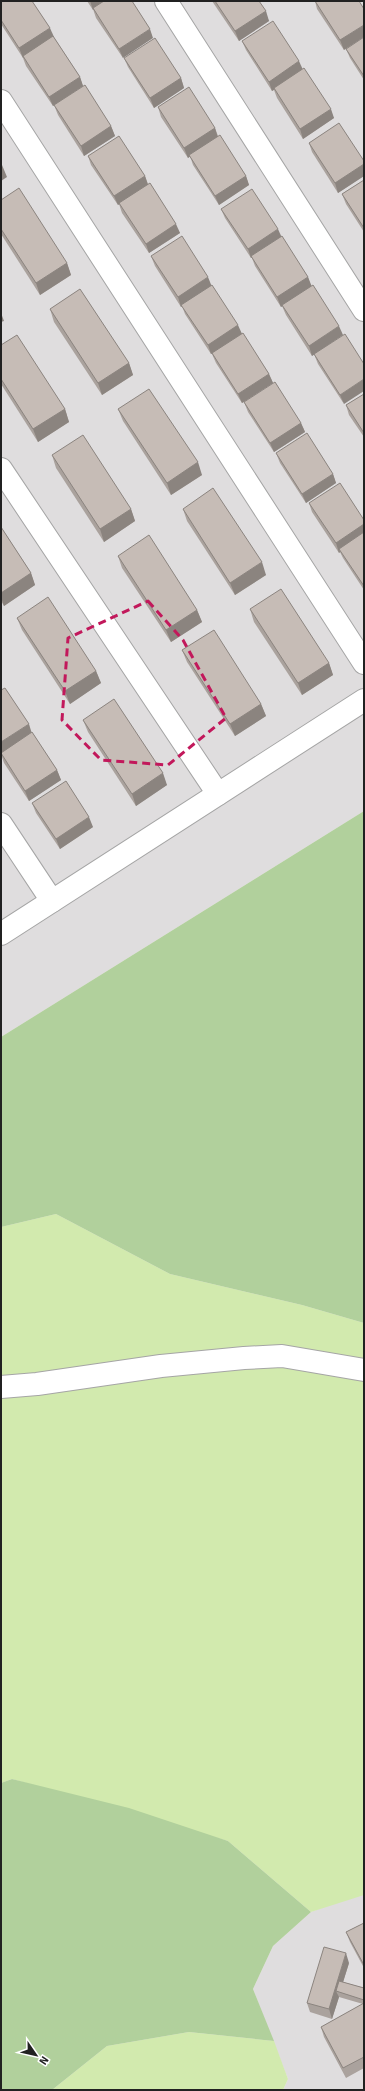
<svg xmlns="http://www.w3.org/2000/svg" width="365" height="2091" font-family="Signika,sans-serif">
<style>
.residential{fill:#dfddde}
.grass{fill:#d2eaae}
.forest{fill:#b1d09c}
.lines{fill:none;stroke-linecap:round;stroke-linejoin:round}
.minor-casing{stroke:#a5a5a5;stroke-width:24}
.tertiary-casing{stroke:#a5a5a5;stroke-width:24}
.minor{stroke:#fff;stroke-width:22}
.tertiary{stroke:#fff;stroke-width:22}
.wall{fill:#aaa29d}
.shaded-wall{fill:#8b847f}
.building{fill:#c6bcb6;stroke:#8b847f}
.marked{fill:none;stroke:#c2185b;stroke-width:3;stroke-dasharray:8 5;stroke-linejoin:round}
</style>
<rect width="100%" height="100%" fill="#f1ede7"/>
<g class="residential">
<path d="M1 1H364V811L1 1037Z"/>
<path d="M364 1892V2090H283L288 2079 253 1989 273 1946 311 1912Z"/>
</g>
<g class="grass">
<path d="M56 1214 170 1274 302 1305 364 1323V1895L311 1912 228 1841 12 1779 1 1783V1227Z"/>
<path d="M189 2032 274 2041 288 2079 283 2090H52L107 2046Z"/>
</g>
<g class="forest">
<path d="M364 811V1323L302 1305 170 1274 56 1214 1 1227V1037Z"/>
<path d="M12 1779 129 1808 228 1841 311 1912 273 1946 253 1989 274 2041 189 2032 107 2046 52 2090H1V1783Z"/>
</g>
<g class="lines">
<defs>
<g id="minor">
<path d="M166 1 364 310"/>
<path d="M1 101 364 663"/>
<path d="M1 469 218 794"/>
<path d="M1 824 52 901"/>
<path d="M1 1387 37 1384 161 1366 244 1358 282 1356 364 1370"/>
</g>
<path id="tertiary" d="M1 934 364 700"/>
</defs>
<use href="#minor" class="minor-casing"/>
<use href="#tertiary" class="tertiary-casing"/>
<use href="#minor" class="minor"/>
<use href="#tertiary" class="tertiary"/>
</g>
<g class="wall">
<path d="M87 1H132L123 58 96 18 93 9V10Z"/>
<path d="M212 1H259L269 21 239 41Z"/>
<path d="M315 1H359L344 50 317 9Z"/>
<path d="M1 3 53 36 80 77 83 86 53 106 26 66 23 58 1 24Z"/>
<path d="M364 37V80L350 58 346 49Z"/>
<path d="M242 41 303 70 334 118 303 139 277 98 274 90 272 91 246 50Z"/>
<path d="M124 58 181 78 184 88 154 108 128 67Z"/>
<path d="M54 105 111 126 115 136 84 156 58 115Z"/>
<path d="M158 107 215 128 218 136 246 176 249 185 219 205 193 165 190 156 188 158 161 117Z"/>
<path d="M309 143 364 161V176L338 193 312 152Z"/>
<path d="M88 156 145 176 148 184 180 233 149 253 122 213 119 204 118 205 91 165Z"/>
<path d="M364 180V232L346 204 342 194Z"/>
<path d="M1 200 67 263 71 275 40 295 1 234Z"/>
<path d="M221 209 281 237 308 277 344 404 318 364 314 354 312 356 286 315 282 306 281 307 255 266 252 258H251L225 218Z"/>
<path d="M151 256 211 285 242 334 269 374 273 383 242 403 216 363 212 354H211L185 314 182 306 181 307 155 266Z"/>
<path d="M50 309 129 363 133 375 102 395 54 322Z"/>
<path d="M1 345 65 409 69 422 38 442 1 384Z"/>
<path d="M364 394V437L349 415 346 405Z"/>
<path d="M244 402 301 423 305 432 274 452 248 412Z"/>
<path d="M118 409 202 475 171 495 123 421Z"/>
<path d="M276 453 333 474 336 483 306 503 280 463Z"/>
<path d="M52 455 131 509 135 521 104 542 56 468Z"/>
<path d="M309 503 364 520V590L343 558 340 552 339 553 312 512Z"/>
<path d="M183 509 266 575 235 595 187 521Z"/>
<path d="M1 527 31 573 35 585 4 606 1 601Z"/>
<path d="M118 556 197 610 202 622 171 642 122 568Z"/>
<path d="M250 609 329 663 333 675 302 695 254 622Z"/>
<path d="M17 618 96 671 101 683 70 704 22 630Z"/>
<path d="M182 650 261 704 266 716 235 736 187 662Z"/>
<path d="M83 720 167 785 136 806 88 732Z"/>
<path d="M32 733 57 770 61 780 29 801 4 763 1 754Z"/>
<path d="M32 803 93 827 60 849 36 813Z"/>
<path d="M364 1923V1968L350 1942 346 1932Z"/>
<path d="M349 1963 343 1982 364 1988V2068L346 2078 324 2037 321 2027 363 2004 339 1997 332 2019 310 2012 307 2003Z"/>
</g>
<g class="shaded-wall">
<path d="M90 1H106L93 10Z"/>
<path d="M266 11 269 21 239 41 235 31Z"/>
<path d="M364 25V37L344 50 340 40Z"/>
<path d="M50 28 54 37 23 58 19 48Z"/>
<path d="M150 29 153 38 123 58 119 49Z"/>
<path d="M299 61 303 70 272 91 269 82Z"/>
<path d="M80 77 83 86 53 106 49 97Z"/>
<path d="M181 78 184 88 154 108 150 98Z"/>
<path d="M331 109 334 118 303 139 300 129Z"/>
<path d="M111 126 115 136 84 156 81 146Z"/>
<path d="M215 128 218 138 188 158 184 148Z"/>
<path d="M364 164V176L338 193 335 183Z"/>
<path d="M1 165H2L7 177 1 181Z"/>
<path d="M145 176 148 185 118 205 114 196Z"/>
<path d="M246 176 249 185 219 205 215 196Z"/>
<path d="M176 224 180 233 149 253 146 244Z"/>
<path d="M278 229 282 238 251 258 248 249Z"/>
<path d="M67 263 71 275 40 295 36 283Z"/>
<path d="M208 277 212 287 181 307 178 297Z"/>
<path d="M308 277 312 287 281 307 277 297Z"/>
<path d="M1 313 4 321 1 322Z"/>
<path d="M238 325 242 334 211 354 208 345Z"/>
<path d="M339 326 343 335 312 356 309 346Z"/>
<path d="M129 363 133 375 102 395 98 383Z"/>
<path d="M269 374 273 383 242 403 238 394Z"/>
<path d="M364 379V391L344 404 340 395Z"/>
<path d="M65 409 69 422 38 442 33 429Z"/>
<path d="M301 423 305 432 274 452 270 443Z"/>
<path d="M198 462 202 475 171 495 167 483Z"/>
<path d="M333 474 336 483 306 503 302 494Z"/>
<path d="M131 509 135 521 104 542 100 529Z"/>
<path d="M364 524V536L339 549 340 552 339 553 336 543Z"/>
<path d="M262 562 266 575 235 595 230 583Z"/>
<path d="M31 573 35 585 4 606 1 597V593Z"/>
<path d="M197 610 202 622 171 642 166 630Z"/>
<path d="M329 663 333 675 302 695 298 683Z"/>
<path d="M96 671 101 683 70 704 65 691Z"/>
<path d="M261 704 266 716 235 736 230 724Z"/>
<path d="M29 724 32 734 1 754V742Z"/>
<path d="M57 770 61 780 29 801 25 791Z"/>
<path d="M163 773 167 785 136 806 132 794Z"/>
<path d="M89 817 93 827 60 849 56 839Z"/>
<path d="M346 1953 349 1963 340 1992 336 1991 339 1997 332 2019 329 2009Z"/>
</g>
<g class="building">
<path d="M3 1H32L50 28 19 48 1 20V3Z"/>
<path d="M104 1H132L150 29 119 49 93 8Z"/>
<path d="M215 1H259L266 11 235 31Z"/>
<path d="M315 1H359L364 9V25L340 40Z"/>
<path d="M273 21 299 61 269 82 242 41Z"/>
<path d="M53 36 80 77 49 97 23 56Z"/>
<path d="M364 37V76L346 49Z"/>
<path d="M155 38 181 78 150 98 124 58Z"/>
<path d="M304 68 331 109 300 129 274 88Z"/>
<path d="M85 85 111 126 81 146 54 105Z"/>
<path d="M189 87 215 128 184 148 158 107Z"/>
<path d="M339 123 364 161V164L335 183 309 143Z"/>
<path d="M220 135 246 176 215 196 189 155Z"/>
<path d="M119 136 145 176 114 196 88 156Z"/>
<path d="M364 180V228L342 194Z"/>
<path d="M150 183 176 224 146 244 119 203Z"/>
<path d="M19 188 67 263 36 283 1 229V200Z"/>
<path d="M252 189 278 229 248 249 221 209Z"/>
<path d="M182 236 208 277 178 297 151 256Z"/>
<path d="M282 236 308 277 277 297 251 256Z"/>
<path d="M212 285 238 325 208 345 181 305Z"/>
<path d="M313 285 339 326 309 346 282 305Z"/>
<path d="M80 289 129 363 98 383 50 309Z"/>
<path d="M243 333 269 374 238 394 212 353Z"/>
<path d="M345 334 364 364V379L340 395 314 354Z"/>
<path d="M17 335 65 409 33 429 1 379V345Z"/>
<path d="M275 382 301 423 270 443 244 402Z"/>
<path d="M149 389 198 462 167 483 118 409Z"/>
<path d="M364 394V433L346 405Z"/>
<path d="M307 433 333 474 302 494 276 453Z"/>
<path d="M83 435 131 509 100 529 52 455Z"/>
<path d="M340 483 364 520V524L336 543 309 503Z"/>
<path d="M213 488 262 562 230 583 183 509Z"/>
<path d="M1 527 31 573 1 593Z"/>
<path d="M364 532V586L339 549Z"/>
<path d="M149 535 197 610 166 630 118 556Z"/>
<path d="M281 589 329 663 298 683 250 609Z"/>
<path d="M48 597 96 671 65 691 17 618Z"/>
<path d="M214 630 261 704 230 724 182 650Z"/>
<path d="M5 688 29 724 1 742V690Z"/>
<path d="M114 699 163 773 132 794 83 720Z"/>
<path d="M32 732 57 770 25 791 1 753Z"/>
<path d="M66 781 89 817 56 839 32 803Z"/>
<path d="M364 1923V1965L346 1932Z"/>
<path d="M324 1947 346 1953 329 2009 307 2003Z"/>
<path d="M339 1981 364 1988V2000L336 1991Z"/>
<path d="M364 2003V2057L343 2068 321 2027Z"/>
</g>
<path class="marked" d="M148 601 183 640 226 718 168 765 101 760 62 720 68 638Z"/>
<rect width="365" height="2091" fill="none" stroke="#212121" stroke-width="4"/>
<g transform="translate(36 2055) rotate(124)" stroke="#ffffff" stroke-width="3" paint-order="stroke">
<path d="M0-3L7 15L0 10L-7 15Z" fill="#212121"/>
<text y="-6" font-size="11" font-weight="bold" text-anchor="middle" fill="#212121">N</text>
</g>
</svg>
